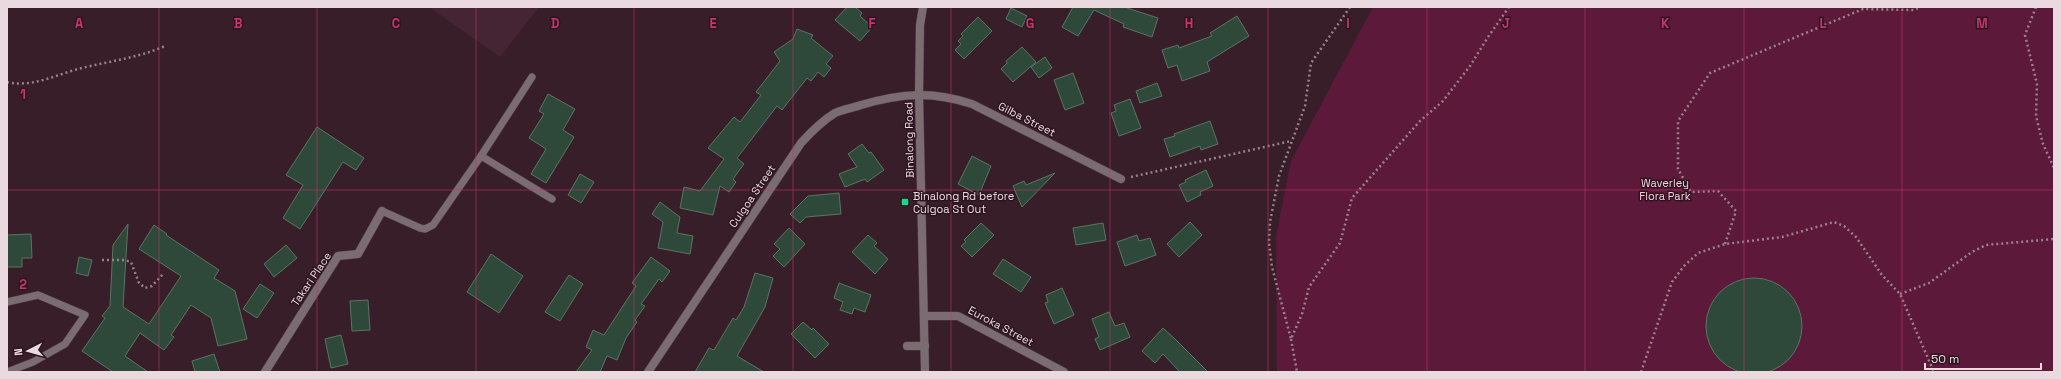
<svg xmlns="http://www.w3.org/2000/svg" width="2061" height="379" font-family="'Space Grotesk',sans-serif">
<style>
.built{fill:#452533}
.green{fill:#5d193a}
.building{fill:#2e493a;stroke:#597564}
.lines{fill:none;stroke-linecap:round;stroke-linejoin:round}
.service-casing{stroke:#543c46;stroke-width:8}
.minor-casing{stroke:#543c46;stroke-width:9}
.path{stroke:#97828a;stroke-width:2.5;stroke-dasharray:2 3;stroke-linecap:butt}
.service{stroke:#7b6c72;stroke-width:7}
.minor{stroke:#7b6c72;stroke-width:8}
.grid{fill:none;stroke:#c8356f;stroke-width:1;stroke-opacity:0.55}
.poi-dot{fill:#13d989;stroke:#2d151f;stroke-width:1.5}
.labels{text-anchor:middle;stroke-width:3;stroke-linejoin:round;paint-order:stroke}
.street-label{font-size:11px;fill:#ead9df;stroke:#2d151f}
.park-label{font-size:11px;fill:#facede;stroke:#2d151f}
.poi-label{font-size:11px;fill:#ead9df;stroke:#2d151f;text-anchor:start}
.grid-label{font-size:13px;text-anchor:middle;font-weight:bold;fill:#c8356f;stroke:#2d151f;stroke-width:3;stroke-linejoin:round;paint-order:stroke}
</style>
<rect width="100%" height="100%" fill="#381e29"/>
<path class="built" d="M429 7H539L500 57Z"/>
<path class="green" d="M1373 7H2054V372H1277L1276 236 1291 161Z"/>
<g class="building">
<path d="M847 7H855L862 13 860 16 872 27 860 41 835 20Z"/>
<path d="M1073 7H1124L1158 18 1152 37 1123 27 1124 24 1094 10 1078 36 1062 27Z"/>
<path d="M1011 8 1027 16 1022 27 1006 19Z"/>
<path d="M1237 16 1249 36 1207 62 1210 71 1182 81 1177 65 1168 68 1162 50 1178 45 1179 48 1212 36 1210 33Z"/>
<path d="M978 17 992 31 964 59 955 50 961 44 958 41 963 36 961 34Z"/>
<path d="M797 29 813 35 811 38 833 56 826 64 831 68 824 77 818 72 811 81 807 78 782 110 777 106 737 158 744 164 733 179 736 182 729 192 720 186 713 215 680 208 684 187 700 191 724 159 708 148 734 117 740 122 761 95 756 92 780 61 774 52 793 39Z"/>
<path d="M1022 47 1036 62 1013 82 1001 69 1007 63 1006 61Z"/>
<path d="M1045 57 1052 68 1039 78 1031 67Z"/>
<path d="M1073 73 1084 103 1065 110 1054 80Z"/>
<path d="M1157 83 1162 96 1140 103 1136 91Z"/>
<path d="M548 94 575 109 563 130 574 137 546 183 531 174 546 149 529 138 544 114 539 111Z"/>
<path d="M1130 99 1141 128 1119 136 1111 113 1116 111 1114 105Z"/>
<path d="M1210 121 1218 144 1201 150 1200 146 1170 157 1164 139 1175 136 1174 134Z"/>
<path d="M317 127 364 158 356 170 343 162 300 229 283 218 303 185 286 175Z"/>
<path d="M862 144 869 153 871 152 884 170 867 182 865 179 845 187 839 174 857 167 848 154Z"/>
<path d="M972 156 991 166 979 195 958 184Z"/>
<path d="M1206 170 1213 186 1200 192 1201 195 1187 202 1179 185 1186 182 1185 180Z"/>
<path d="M1055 173 1022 207 1013 186 1024 181 1026 185Z"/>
<path d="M580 174 594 182 581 203 568 195Z"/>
<path d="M839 193 841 214 806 217 800 223 790 214 808 196Z"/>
<path d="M660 202 680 217 677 233 693 236 690 254 658 248 663 222 652 214Z"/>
<path d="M1190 222 1202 235 1179 257 1167 244Z"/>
<path d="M981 223 994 235 972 257 961 246 966 242 964 240Z"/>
<path d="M1103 223 1106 240 1076 245 1073 228Z"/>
<path d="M128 224 123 307 149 324 181 276 139 249 154 225 167 234 166 235 219 270 214 278 235 291 247 339 218 346 211 318 191 305 171 335 174 337 164 350 140 333 125 356 148 372H113L82 351 105 318 102 316 110 306 113 245Z"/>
<path d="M789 228 805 244 784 267 773 256 780 249 774 244Z"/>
<path d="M31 234 32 258H22V267H7V235Z"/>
<path d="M868 235 877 243 874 246 888 259 875 274 852 252Z"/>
<path d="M1137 235 1139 241 1150 238 1156 255 1125 266 1117 242Z"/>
<path d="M286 245 297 258 274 277 264 264Z"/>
<path d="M491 254 523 276 499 313 467 292Z"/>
<path d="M79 257 92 260 88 276 76 273Z"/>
<path d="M651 257 670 271 662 282 659 279 641 304 645 306 635 320 637 322 626 338 617 360 607 356 600 372H576L592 350 586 347 593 330 604 335 636 286 632 283Z"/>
<path d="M1003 259 1031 277 1021 292 993 274Z"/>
<path d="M755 273 773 278 765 307 737 356 764 372H695L709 348 714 350 733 318 736 320 744 307Z"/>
<path d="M569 275 583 284 560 321 545 312Z"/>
<circle cx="1754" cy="326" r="48"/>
<path d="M839 283 871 295 865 312 854 308 852 314 840 310 843 302 834 298Z"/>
<path d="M260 284 274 293 257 318 243 309Z"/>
<path d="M1062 288 1074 315 1054 324 1045 303 1048 302 1046 295Z"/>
<path d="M368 300 370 330 352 331 350 301Z"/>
<path d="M1109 312 1115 326 1124 323 1130 337 1100 350 1095 339 1099 337 1092 319Z"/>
<path d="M803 322 812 330 813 328 829 344 815 358 791 334Z"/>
<path d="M1163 328 1175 339 1208 372H1180L1163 354 1155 363 1142 351Z"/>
<path d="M341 335 348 364 331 368 325 339Z"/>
<path d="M214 354 220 372H195L192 361Z"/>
</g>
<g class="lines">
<defs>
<g id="service">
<path d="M481 156 552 199"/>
<path d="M382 211 420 228 425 229 433 225 481 156 532 77"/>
<path d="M7 302 38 295 85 315 65 344 33 362 7 372"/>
</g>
<g id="minor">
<path d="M923 7 920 25 919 95 925 372"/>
<path d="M924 316H958L1064 372"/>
<path d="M907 346H925"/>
<path d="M265 372 338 256 358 254 382 211"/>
<path d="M648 372 801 143C811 132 822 121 835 113 843 109 853 108 861 105 902 93 931 91 972 104L1121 179"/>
</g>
</defs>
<use href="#service" class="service-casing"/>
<use href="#minor" class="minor-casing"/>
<g class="path">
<path d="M1350 7 1311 63 1305 106 1279 176 1270 222 1269 243 1272 267 1291 339 1302 314 1309 287 1340 243 1352 198 1420 121 1443 101 1470 66 1488 37 1509 7"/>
<path d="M2036 7 2025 35 2037 84 2036 116 2043 144 2054 168"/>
<path d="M7 82C33 88 57 74 82 68 110 61 138 58 165 46"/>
<path d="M1131 177 1291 141"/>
<path d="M1725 244 1736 211 1718 191 1691 192 1678 169V121L1710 73 1863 9 1914 10 1920 7"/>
<path d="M102 260H124L131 262 139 283 145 288 152 286 163 274"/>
<path d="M1900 294 1929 283 1972 252 1986 245 2054 239"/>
<path d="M1291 339 1297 372"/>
<path d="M1641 372 1672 282 1684 266 1698 253 1725 244 1782 237 1834 222 1844 226 1856 237 1882 275 1900 294 1934 372"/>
</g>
<use href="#service" class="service"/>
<use href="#minor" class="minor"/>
</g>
<path class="grid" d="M159 7V372M317 7V372M476 7V372M634 7V372M793 7V372M951 7V372M1110 7V372M1268 7V372M1427 7V372M1585 7V372M1744 7V372M1902 7V372M7 190H2054"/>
<rect class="poi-dot" x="901" y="198" width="8" height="8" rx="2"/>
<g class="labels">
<g class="street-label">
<text transform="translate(1027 119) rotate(27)" y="4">Gilba Street</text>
<text transform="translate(909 140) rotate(-91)" y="4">Binalong Road</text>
<text transform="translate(752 196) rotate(-56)" y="4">Culgoa Street</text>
<text transform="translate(311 279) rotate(-56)" y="4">Takari Place</text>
<text transform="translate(1001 326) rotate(28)" y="4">Euroka Street</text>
</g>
<g class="park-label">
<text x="1665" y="187">Waverley<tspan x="1665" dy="13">Flora Park</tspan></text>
</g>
<g class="poi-label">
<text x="913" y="200">Binalong Rd before<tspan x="913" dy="13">Culgoa St Out</tspan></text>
</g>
</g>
<g class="grid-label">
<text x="79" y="28">A</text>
<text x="238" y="28">B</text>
<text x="396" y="28">C</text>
<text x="555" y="28">D</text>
<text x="713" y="28">E</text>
<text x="872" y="28">F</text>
<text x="1030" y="28">G</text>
<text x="1189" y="28">H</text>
<text x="1348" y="28">I</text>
<text x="1506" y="28">J</text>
<text x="1665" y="28">K</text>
<text x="1823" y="28">L</text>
<text x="1982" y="28">M</text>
<text x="23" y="99">1</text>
<text x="23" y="289">2</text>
</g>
<rect width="2061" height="379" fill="none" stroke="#ead9df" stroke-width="16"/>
<g transform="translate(28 351) rotate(264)" stroke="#2d151f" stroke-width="3" paint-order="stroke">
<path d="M0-3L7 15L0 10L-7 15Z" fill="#ead9df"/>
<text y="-6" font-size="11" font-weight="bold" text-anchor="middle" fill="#ead9df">N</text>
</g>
<path d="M1925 363v6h116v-6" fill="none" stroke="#ead9df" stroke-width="2"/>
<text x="1931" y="363" font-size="12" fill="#ead9df" stroke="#2d151f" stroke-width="3" paint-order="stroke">50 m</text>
</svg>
